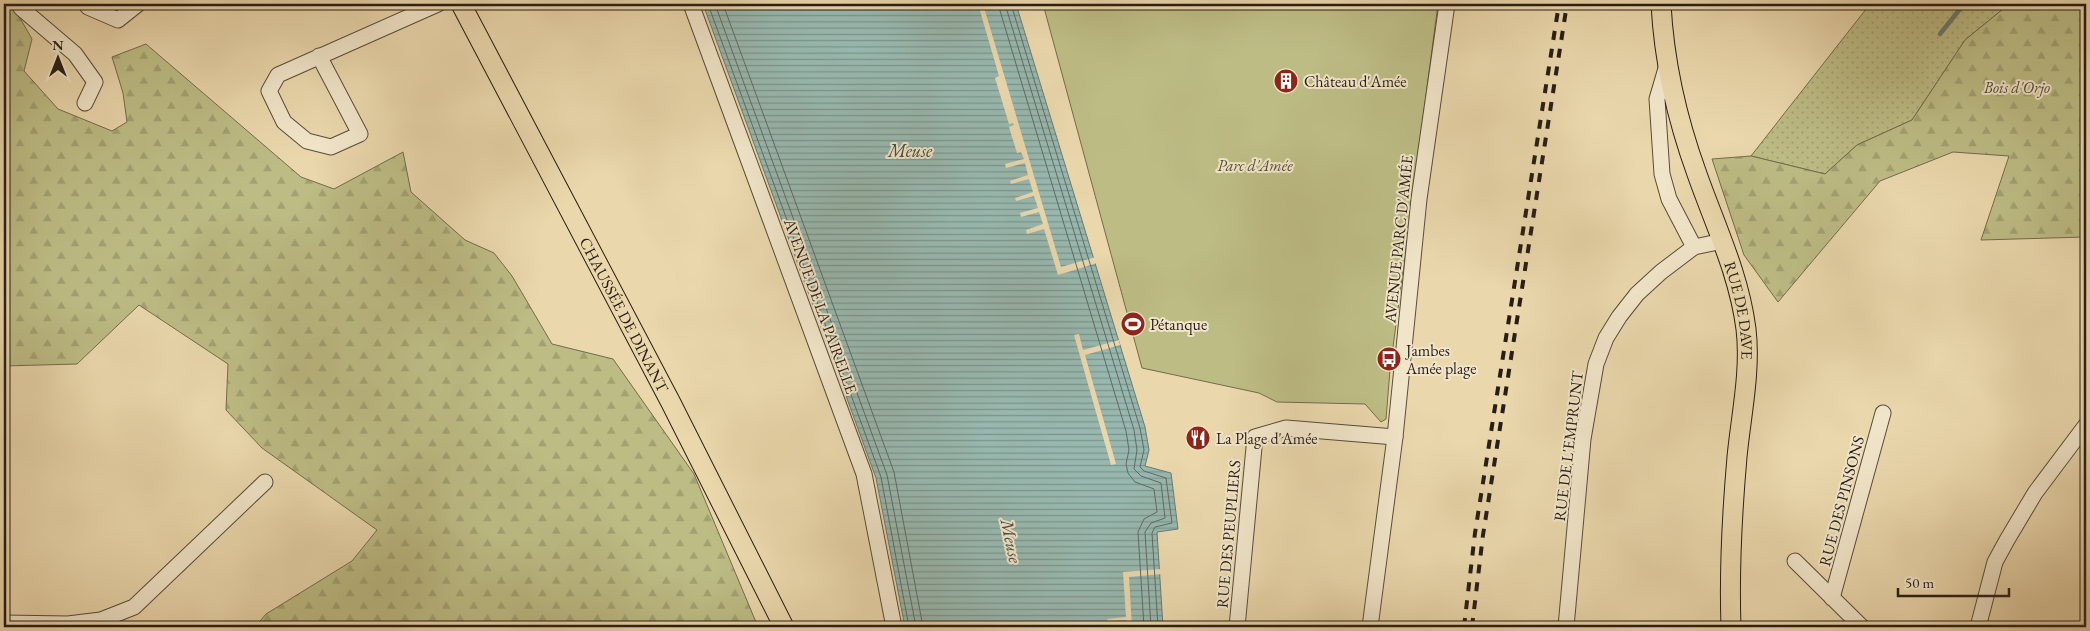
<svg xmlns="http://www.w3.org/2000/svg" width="2090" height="631" font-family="'EB Garamond',serif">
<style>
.grass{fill:url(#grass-dots);stroke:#726c4d}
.forest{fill:url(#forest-firs);stroke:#726c4d}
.park{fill:#bdbc85;stroke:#726c4d}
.water{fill:url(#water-rules);stroke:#6b7a71}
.pier{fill:#ead7ac}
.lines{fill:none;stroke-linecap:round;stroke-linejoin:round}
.shore{stroke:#606a62;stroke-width:1}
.stream{stroke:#6b7a71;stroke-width:4.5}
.minor-casing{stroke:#584c3b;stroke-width:17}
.major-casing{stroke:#281d15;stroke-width:21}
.minor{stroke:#f1e5c9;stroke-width:15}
.major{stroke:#ead7ac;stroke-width:19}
.rail{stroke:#281d15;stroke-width:4;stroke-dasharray:9 9;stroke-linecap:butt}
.labels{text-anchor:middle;stroke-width:4;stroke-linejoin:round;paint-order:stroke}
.poi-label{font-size:16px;fill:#281d15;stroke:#f1e5c9;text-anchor:start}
.park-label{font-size:16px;font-style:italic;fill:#554d37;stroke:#f1e5c9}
.street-label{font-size:16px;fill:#281d15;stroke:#f1e5c9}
.water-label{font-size:18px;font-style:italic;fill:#4a4c43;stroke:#f1e5c9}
</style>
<defs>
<pattern id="grass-dots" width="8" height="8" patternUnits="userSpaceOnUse" patternTransform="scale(1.25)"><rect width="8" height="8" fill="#bdbc85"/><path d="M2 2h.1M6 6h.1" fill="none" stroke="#a2a172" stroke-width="1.8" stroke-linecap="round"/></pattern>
<pattern id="forest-firs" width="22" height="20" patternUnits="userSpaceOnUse" patternTransform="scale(1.25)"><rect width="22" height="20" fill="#bdbc85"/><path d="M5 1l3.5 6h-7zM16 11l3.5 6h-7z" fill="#a2a172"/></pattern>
<pattern id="water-rules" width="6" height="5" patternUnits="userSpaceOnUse" patternTransform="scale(1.25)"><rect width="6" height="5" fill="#98b8af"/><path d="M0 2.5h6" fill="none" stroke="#7c958d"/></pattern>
</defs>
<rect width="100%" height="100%" fill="#ead7ac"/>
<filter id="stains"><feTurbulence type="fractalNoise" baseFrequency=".004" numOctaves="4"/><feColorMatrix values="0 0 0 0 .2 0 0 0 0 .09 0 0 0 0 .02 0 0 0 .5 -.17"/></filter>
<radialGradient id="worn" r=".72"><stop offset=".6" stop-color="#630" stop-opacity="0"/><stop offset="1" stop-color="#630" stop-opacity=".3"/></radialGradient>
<path class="grass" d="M1870 4H2009L1965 40 1912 120 1857 145 1825 174 1751 156Z"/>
<g class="forest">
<path d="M4 4H12L32 39 24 71 58 109 112 131 127 122 123 93 112 57 146 44 301 177 334 189 403 152 411 192 465 240 494 253 512 276 552 344 613 359 694 474 758 627H255L266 614 352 561 377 530 262 448 226 410 228 364 139 305 77 364 4 366Z"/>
<path d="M2009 4H2086V237L1981 240 2009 156 1953 152 1880 181 1778 302 1744 255 1712 159 1751 156 1825 174 1857 145 1912 120 1965 40Z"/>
</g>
<path class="park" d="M1043 4H1438L1390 370 1386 419 1381 422 1365 404 1277 402 1259 393 1142 368Z"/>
<path class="water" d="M703 4H1016L1145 427 1149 450 1145 466 1171 473 1178 529 1157 532 1163 627H905L876 478Z"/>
<g class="pier">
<path d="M978 4H983L1061 267 1096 257 1097 263 1058 275 1044 229 1027 234 1026 230 1043 224 1039 212 1021 217 1020 213 1038 208 1034 196 1016 201 1015 198 1033 192 1029 179 1011 184 1010 181 1028 175 1025 163 1006 168 1005 164 1024 159 1021 152 1017 153 1009 127 1014 125 1013 123 1009 124 995 78 999 76Z"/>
<path d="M1079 334 1083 350 1119 340 1120 345 1085 355 1116 464 1111 465 1074 335Z"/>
<path d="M1161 569 1162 574 1129 577 1132 627H1127L1126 620 1108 621 1107 619 1126 617 1123 572Z"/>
</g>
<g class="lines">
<g class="shore">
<path d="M708 4 881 477 909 627"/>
<path d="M715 4 887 475 916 627"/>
<path d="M723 4 894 472 923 627"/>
<path d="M998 4 1126 431 1129 450 1126 464 1128 473 1135 482 1154 489 1157 512 1144 519 1138 532 1144 627"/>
<path d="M1005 4 1134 430 1137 450 1134 469 1141 476 1161 483 1165 518 1151 523 1145 532 1151 627"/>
<path d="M1011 4 1140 428 1144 450 1140 467 1144 471 1166 478 1172 523 1155 527 1152 533 1158 627"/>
</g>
<path class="stream" d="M1940 34 1964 4"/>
<defs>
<g id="minor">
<path d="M20 4 21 8 75 54 95 82 85 103"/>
<path d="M86 4 88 7 118 20 138 4"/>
<path d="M691 4 864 474 894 627"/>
<path d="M319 56 360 134 331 147 307 141 284 122 269 91 278 75 438 4"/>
<path d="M1667 65 1657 99 1662 174 1669 199 1694 247"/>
<path d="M1795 561 1862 627"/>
<path d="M1832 598 1883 413"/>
<path d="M4 623 68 624 101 620 134 607 265 482"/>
<path d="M1237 627 1255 437 1286 428 1395 437"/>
<path d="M1370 627 1395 437 1419 199 1447 4"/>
<path d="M1566 627 1583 439 1596 364 1606 338 1619 317 1637 294 1661 272 1694 247 1723 241"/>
<path d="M1978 627 1995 562 2007 540 2035 493 2086 425"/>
</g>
<g id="major">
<path id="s1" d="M461 4 671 403 784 627"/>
<path id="s2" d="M1661 4C1664 61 1677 119 1697 174 1715 225 1739 274 1746 329 1751 371 1741 415 1737 457 1732 514 1729 570 1731 627"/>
</g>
</defs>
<use href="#minor" class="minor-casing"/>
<use href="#major" class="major-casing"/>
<use href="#minor" class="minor"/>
<use href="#major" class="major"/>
<g class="rail">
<path d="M1464 627 1475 533 1559 4"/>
<path d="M1472 627 1483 535 1567 4"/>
</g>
</g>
<defs>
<symbol id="building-disc" viewBox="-11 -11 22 22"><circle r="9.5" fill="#8f2418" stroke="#f1e5c9"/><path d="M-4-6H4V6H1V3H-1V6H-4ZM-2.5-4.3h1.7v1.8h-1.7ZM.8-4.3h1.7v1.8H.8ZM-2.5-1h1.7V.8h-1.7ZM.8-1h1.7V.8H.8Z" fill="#fff"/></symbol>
<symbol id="stadium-disc" viewBox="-11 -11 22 22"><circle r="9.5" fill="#8f2418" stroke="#f1e5c9"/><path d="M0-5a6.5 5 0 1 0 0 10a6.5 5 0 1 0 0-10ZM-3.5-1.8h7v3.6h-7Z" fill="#fff"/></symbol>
<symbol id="bus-disc" viewBox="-11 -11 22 22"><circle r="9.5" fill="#8f2418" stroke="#f1e5c9"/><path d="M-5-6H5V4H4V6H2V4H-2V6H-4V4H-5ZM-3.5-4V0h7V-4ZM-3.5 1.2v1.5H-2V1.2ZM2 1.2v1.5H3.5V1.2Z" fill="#fff"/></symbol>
<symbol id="restaurant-disc" viewBox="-11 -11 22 22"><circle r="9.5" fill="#8f2418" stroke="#f1e5c9"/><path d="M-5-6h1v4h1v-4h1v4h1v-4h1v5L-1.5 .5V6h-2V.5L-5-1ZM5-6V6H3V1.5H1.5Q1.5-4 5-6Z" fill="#fff"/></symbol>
</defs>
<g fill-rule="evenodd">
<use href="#building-disc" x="1272" y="67" width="28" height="28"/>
<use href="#stadium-disc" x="1119" y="310" width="28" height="28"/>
<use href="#bus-disc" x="1375" y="345" width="28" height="28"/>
<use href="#restaurant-disc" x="1184" y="424" width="28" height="28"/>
</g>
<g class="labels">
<g class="poi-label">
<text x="1304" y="87">Château d'Amée</text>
<text x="1150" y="330">Pétanque</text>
<text x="1406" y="356">Jambes<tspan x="1406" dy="18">Amée plage</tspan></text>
<text x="1216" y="444">La Plage d'Amée</text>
</g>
<g class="park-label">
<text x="2017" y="93">Bois d'Orjo</text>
<text x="1255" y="171">Parc d'Amée</text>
</g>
<g class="street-label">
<text transform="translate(1398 239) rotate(-84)" y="6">AVENUE PARC D'AMÉE</text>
<text transform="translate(821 306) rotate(70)" y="6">AVENUE DE LA PAIRELLE</text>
<text dy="6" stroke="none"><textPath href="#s2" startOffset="318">RUE DE DAVE</textPath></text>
<text dy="6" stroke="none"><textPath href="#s1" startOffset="351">CHAUSSÉE DE DINANT</textPath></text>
<text transform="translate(1568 446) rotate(-83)" y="6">RUE DE L'EMPRUNT</text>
<text transform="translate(1841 501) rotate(-75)" y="6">RUE DES PINSONS</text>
<text transform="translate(1228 534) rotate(-85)" y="6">RUE DES PEUPLIERS</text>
</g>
<g class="water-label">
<text x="910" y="157">Meuse</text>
<text transform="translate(1011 541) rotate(78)" y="6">Meuse</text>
</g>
</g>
<rect width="2090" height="631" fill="none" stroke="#ead7ac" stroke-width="20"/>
<rect x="5" y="5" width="2080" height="621" fill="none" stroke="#281d15" stroke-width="2.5"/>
<rect x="10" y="10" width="2070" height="611" fill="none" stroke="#281d15"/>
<g transform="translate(58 58)" stroke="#f1e5c9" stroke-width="4" paint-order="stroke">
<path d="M0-4L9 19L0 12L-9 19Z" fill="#281d15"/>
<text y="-8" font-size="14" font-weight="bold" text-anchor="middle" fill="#281d15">N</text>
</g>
<path d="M1898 588v8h111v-8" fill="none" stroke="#281d15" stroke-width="2.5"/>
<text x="1905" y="588" font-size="15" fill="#281d15" stroke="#f1e5c9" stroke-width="4" paint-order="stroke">50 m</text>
<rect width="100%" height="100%" filter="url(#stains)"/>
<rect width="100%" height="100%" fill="url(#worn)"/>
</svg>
